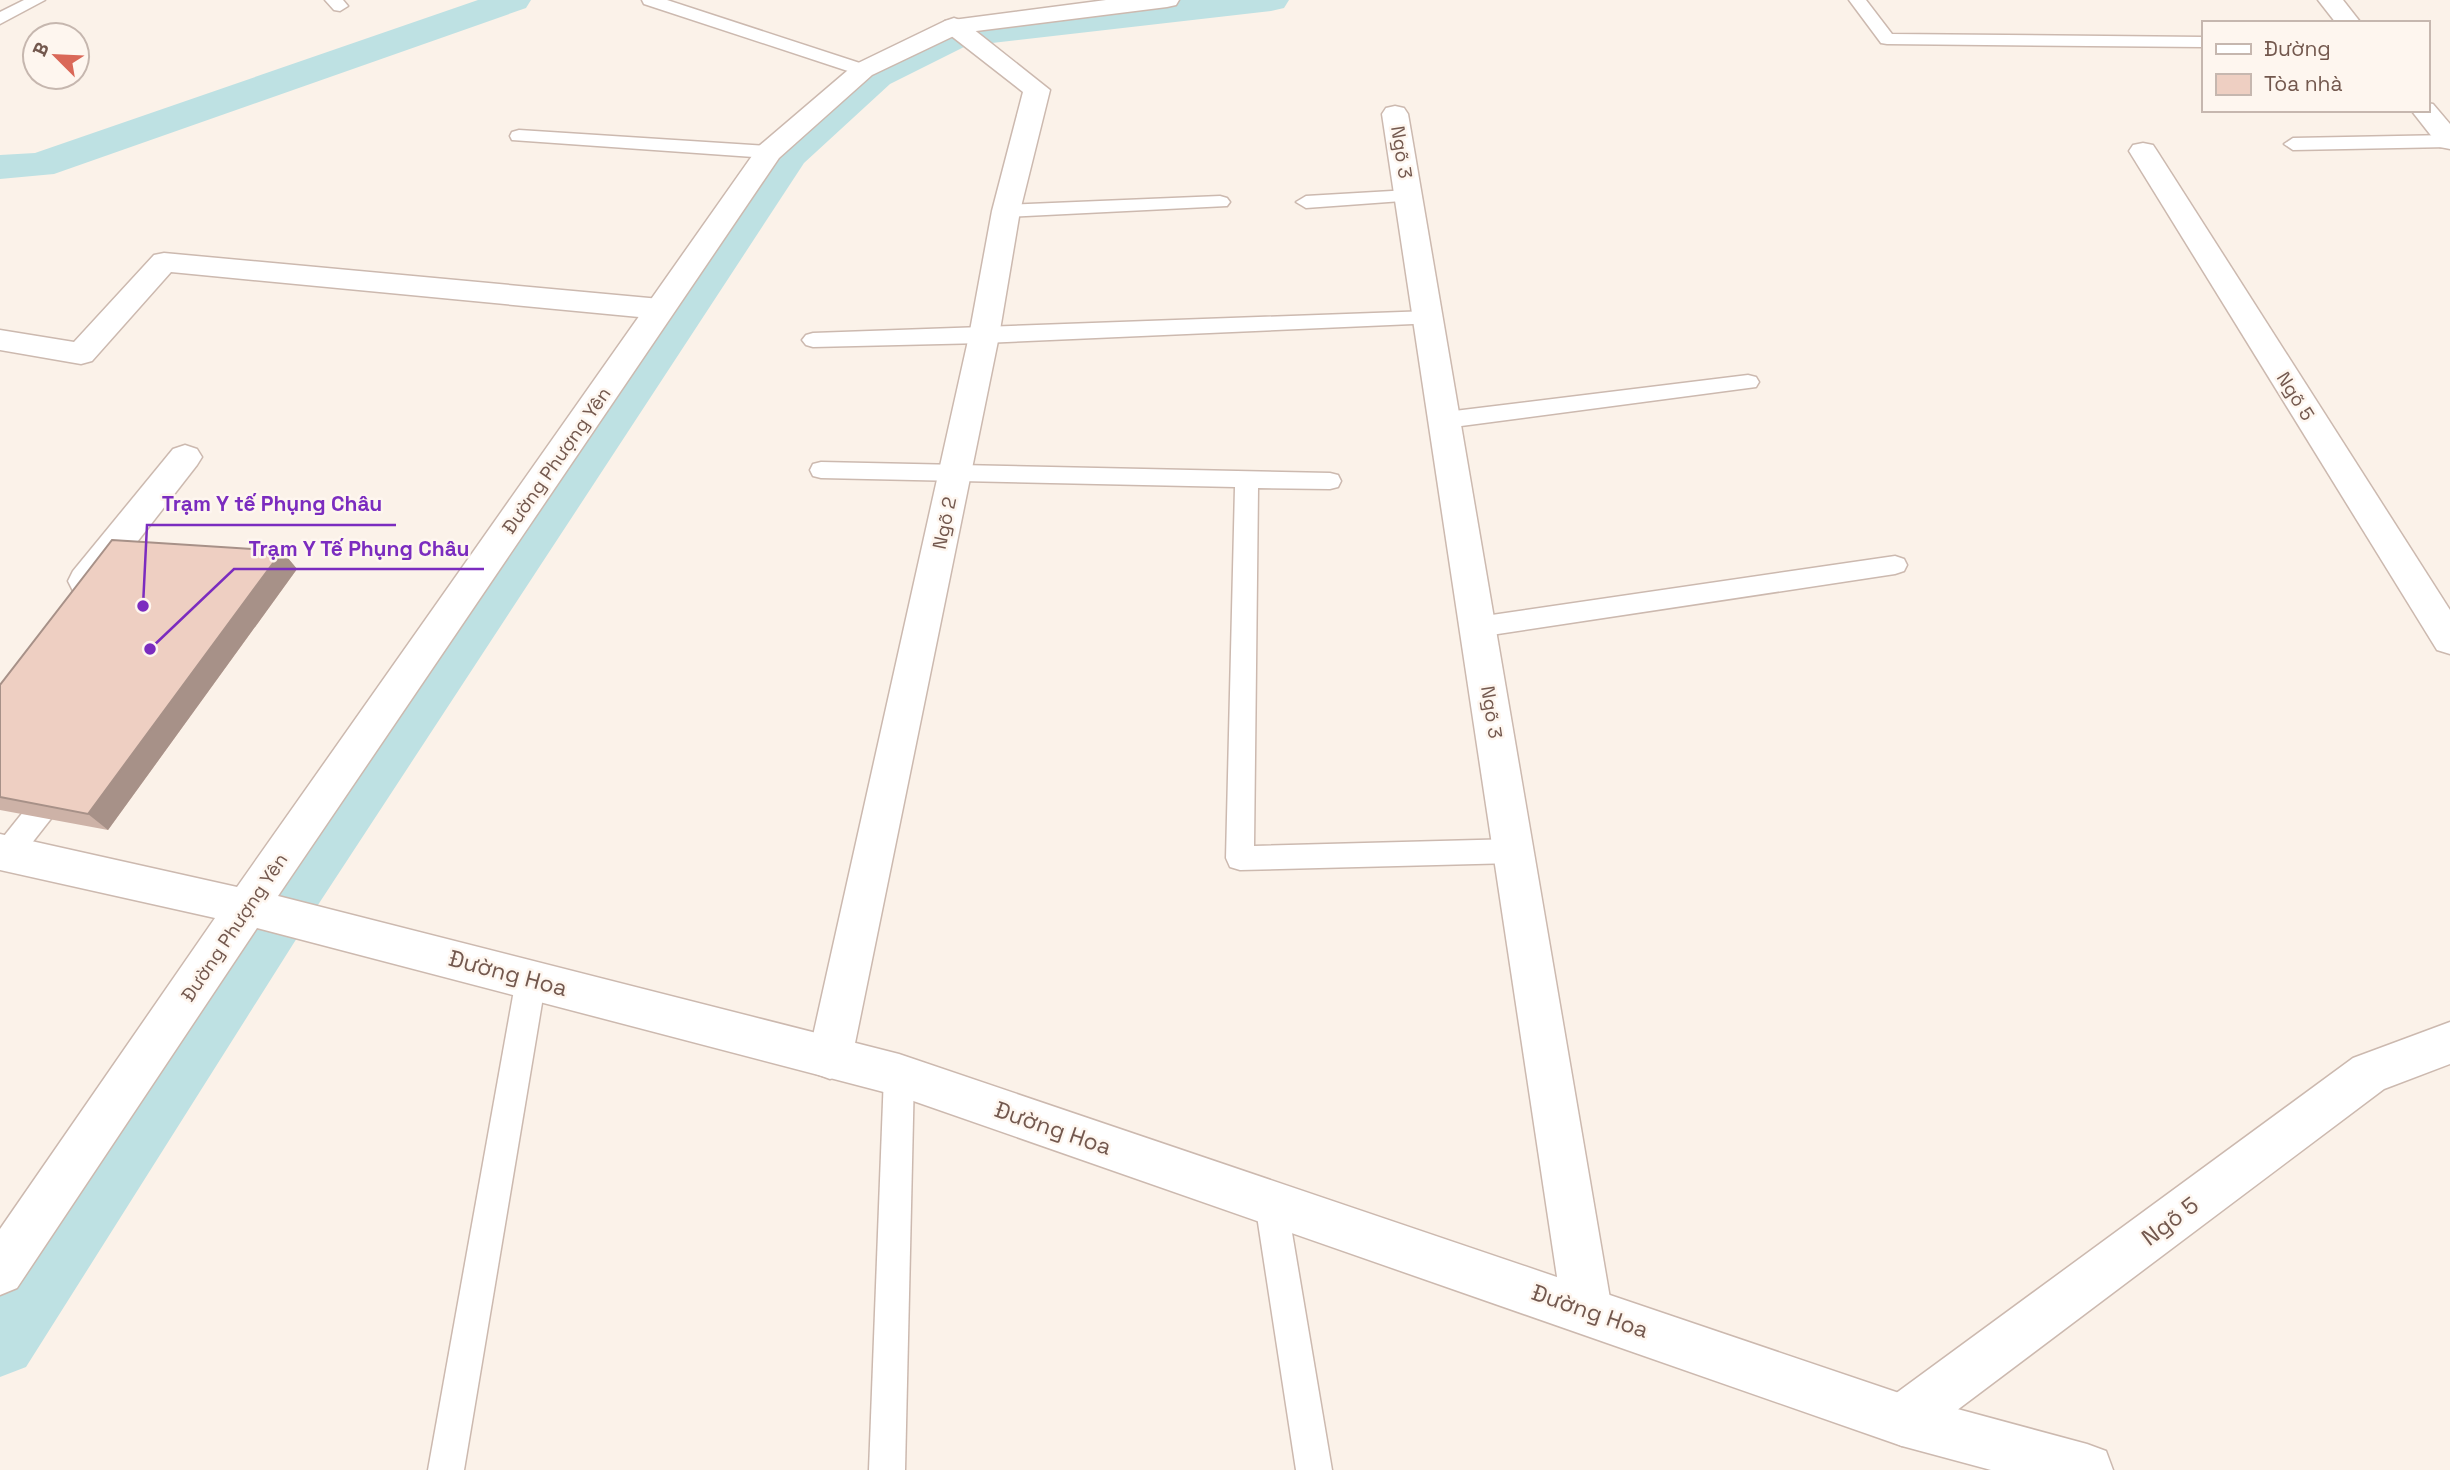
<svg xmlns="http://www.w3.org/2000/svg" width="2450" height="1470" font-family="'Space Grotesk',sans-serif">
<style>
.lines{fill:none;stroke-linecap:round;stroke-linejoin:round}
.canal{fill:#bee1e3;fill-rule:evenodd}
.service-casing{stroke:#ccb9af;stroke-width:3}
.minor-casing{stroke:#ccb9af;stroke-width:3}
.tertiary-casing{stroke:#ccb9af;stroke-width:3}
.service{fill:#fff;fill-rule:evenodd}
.minor{fill:#fff;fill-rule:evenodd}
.tertiary{fill:#fff;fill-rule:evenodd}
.wall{fill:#cdb2a7}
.shaded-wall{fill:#a79188}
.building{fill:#eecfc2;stroke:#a79188;stroke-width:2}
.labels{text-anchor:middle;stroke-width:5;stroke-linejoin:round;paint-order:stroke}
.street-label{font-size:19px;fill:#73584e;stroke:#fef6ef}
.near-street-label{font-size:23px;fill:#73584e;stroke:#fef6ef}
.leader{fill:none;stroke:#7b2cbf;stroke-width:2.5}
.callout-dot{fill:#7b2cbf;stroke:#fef6ef;stroke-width:2.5}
.callout-label{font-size:21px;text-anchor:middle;font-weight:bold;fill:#7b2cbf;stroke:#fef6ef;stroke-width:5;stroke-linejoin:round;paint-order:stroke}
</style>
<rect width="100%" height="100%" fill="#fbf2e9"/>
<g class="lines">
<g class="canal">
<path d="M478 0H531L526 8 54 174 0 179V155L35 153Z"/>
<path d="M1177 0H1289L1284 8 1271 11 966 46 890 84 804 163 314 911 26 1367 0 1377V1277L272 873 775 147 864 68 945 28Z"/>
</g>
<defs>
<g id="service">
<path d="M24 0H45L0 24V12Z"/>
<path d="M325 0H343L348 6 340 11 334 10Z"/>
<path d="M642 0H667L869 66 872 70 863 75 857 74 644 4Z"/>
<path d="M1849 0H1866L1892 34 2203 37V47L1887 44 1881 43Z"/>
<path d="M519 130 769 146 778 152 769 158 512 140 510 136 512 132Z"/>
<path d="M2450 135V147L2293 150 2284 144 2293 138Z"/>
<path d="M1409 190 1416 192 1419 196 1416 200 1306 208 1296 202 1306 196Z"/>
<path d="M1220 196 1227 198 1230 202 1227 206 1006 217 996 211 1006 205Z"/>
<path d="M1429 311 1436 313 1439 318 1436 323 984 343 813 347 806 345 802 340 806 335 813 333Z"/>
<path d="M1748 375 1756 377 1759 382 1756 387 1446 428 1438 425 1435 420 1438 415 1446 412Z"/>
<path d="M821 462 1330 473 1338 475 1341 481 1338 487 1330 489 1258 488 1254 846 1515 839 1525 843 1529 851 1525 859 1515 863 1240 870 1230 867 1226 858 1235 487 821 478 813 476 810 470 813 464Z"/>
<path d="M1895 556 1904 559 1907 565 1904 571 1895 574 1478 637 1469 634 1466 627 1469 620 1478 617Z"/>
<path d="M58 778 68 781 71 789 68 797 17 862 7 865 0 863V841L48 781Z"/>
<path d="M531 966 541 969 546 979 464 1470H428L516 979 521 969Z"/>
<path d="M899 1060 910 1065 914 1075 905 1470H869L884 1075 888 1065Z"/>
<path d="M1271 1187 1282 1192 1287 1203 1332 1470H1296L1255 1203 1260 1192Z"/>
</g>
<g id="minor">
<path d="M2318 0H2343L2361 23H2336Z"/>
<path d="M954 18 963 21 1050 90 1020 211 999 336 852 1058 846 1073 830 1079 814 1073 808 1058 969 336 992 211 1023 92 945 31 941 26 945 21Z"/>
<path d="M2427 103 2433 104 2450 124V149L2440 147 2411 110H2427Z"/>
<path d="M1395 106 1404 108 1408 114 1612 1310 1604 1327 1587 1335 1570 1327 1562 1310 1382 114 1386 108Z"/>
<path d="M2143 143 2153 145 2157 151 2450 610V654L2437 650 2129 151 2133 145Z"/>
<path d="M164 253 660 299 671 302 675 309 671 316 660 319 171 272 92 361 81 364 0 350V330L74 342 154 255Z"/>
<path d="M185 445 197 449 202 457 197 465 99 591 86 594 73 591 68 581 73 571 173 449Z"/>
<path d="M2450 1022V1064L2384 1089 1920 1438 1902 1446 1884 1438 1876 1420 1884 1402 2353 1058Z"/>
</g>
<path id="tertiary" d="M1106 0H1179L1176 5 1167 7 960 33 872 75 779 158 278 896 899 1054 1902 1394 2087 1444 2106 1451 2113 1470H1991L1902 1446 899 1096 257 928 17 1288 0 1295V1229L215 918 0 870V834L237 887 759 146 854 65 945 21Z"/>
</defs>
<use href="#service" class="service-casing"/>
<use href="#minor" class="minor-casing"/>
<use href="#tertiary" class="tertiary-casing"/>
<use href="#service" class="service"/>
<use href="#minor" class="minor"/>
<use href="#tertiary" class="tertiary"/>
</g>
<path class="wall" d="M282 551 297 569 108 830 0 810V685Z"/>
<path class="shaded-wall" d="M282 551 297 569 108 830 88 814Z"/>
<path class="building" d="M112 540 282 551 88 814 0 797V685Z"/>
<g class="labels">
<g class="street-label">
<text transform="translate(1402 152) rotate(81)" y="7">Ngõ 3</text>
<text transform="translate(2296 396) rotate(58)" y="7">Ngõ 5</text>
<text transform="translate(556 460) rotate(-55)" y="7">Đường Phượng Yên</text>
<text transform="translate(944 523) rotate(-78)" y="7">Ngõ 2</text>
<text transform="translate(1492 712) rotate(81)" y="7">Ngõ 3</text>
<text transform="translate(234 927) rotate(-56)" y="7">Đường Phượng Yên</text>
</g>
<g class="near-street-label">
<text transform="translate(508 973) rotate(15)" y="8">Đường Hoa</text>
<text transform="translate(1053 1128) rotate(19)" y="8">Đường Hoa</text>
<text transform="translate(2170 1221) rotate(-37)" y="8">Ngõ 5</text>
<text transform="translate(1590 1311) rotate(19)" y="8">Đường Hoa</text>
</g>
</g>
<path class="leader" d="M143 606L147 525H396M150 649L234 569H484"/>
<g class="callout-dot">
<circle cx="143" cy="606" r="7"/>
<circle cx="150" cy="649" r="7"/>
</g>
<g class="callout-label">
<text x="272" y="511">Trạm Y tế Phụng Châu</text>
<text x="359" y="556">Trạm Y Tế Phụng Châu</text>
</g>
<rect x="2202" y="21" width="228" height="91" fill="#fef6ef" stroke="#c6b7af" stroke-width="2"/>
<rect x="2216" y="44" width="35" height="10" fill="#ffffff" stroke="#c6b7af" stroke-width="2"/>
<text x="2264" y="56" font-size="21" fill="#73584e">Đường</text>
<rect x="2216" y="74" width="35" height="21" fill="#eecfc2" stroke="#c6b7af" stroke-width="2"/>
<text x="2264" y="91" font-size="21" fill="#73584e">Tòa nhà</text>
<g transform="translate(56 56) rotate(294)"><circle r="33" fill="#fef6ef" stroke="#c6b7af" stroke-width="2"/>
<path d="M0-5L12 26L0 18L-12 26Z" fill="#da6858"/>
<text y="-10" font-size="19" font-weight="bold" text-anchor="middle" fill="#73584e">B</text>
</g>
</svg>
